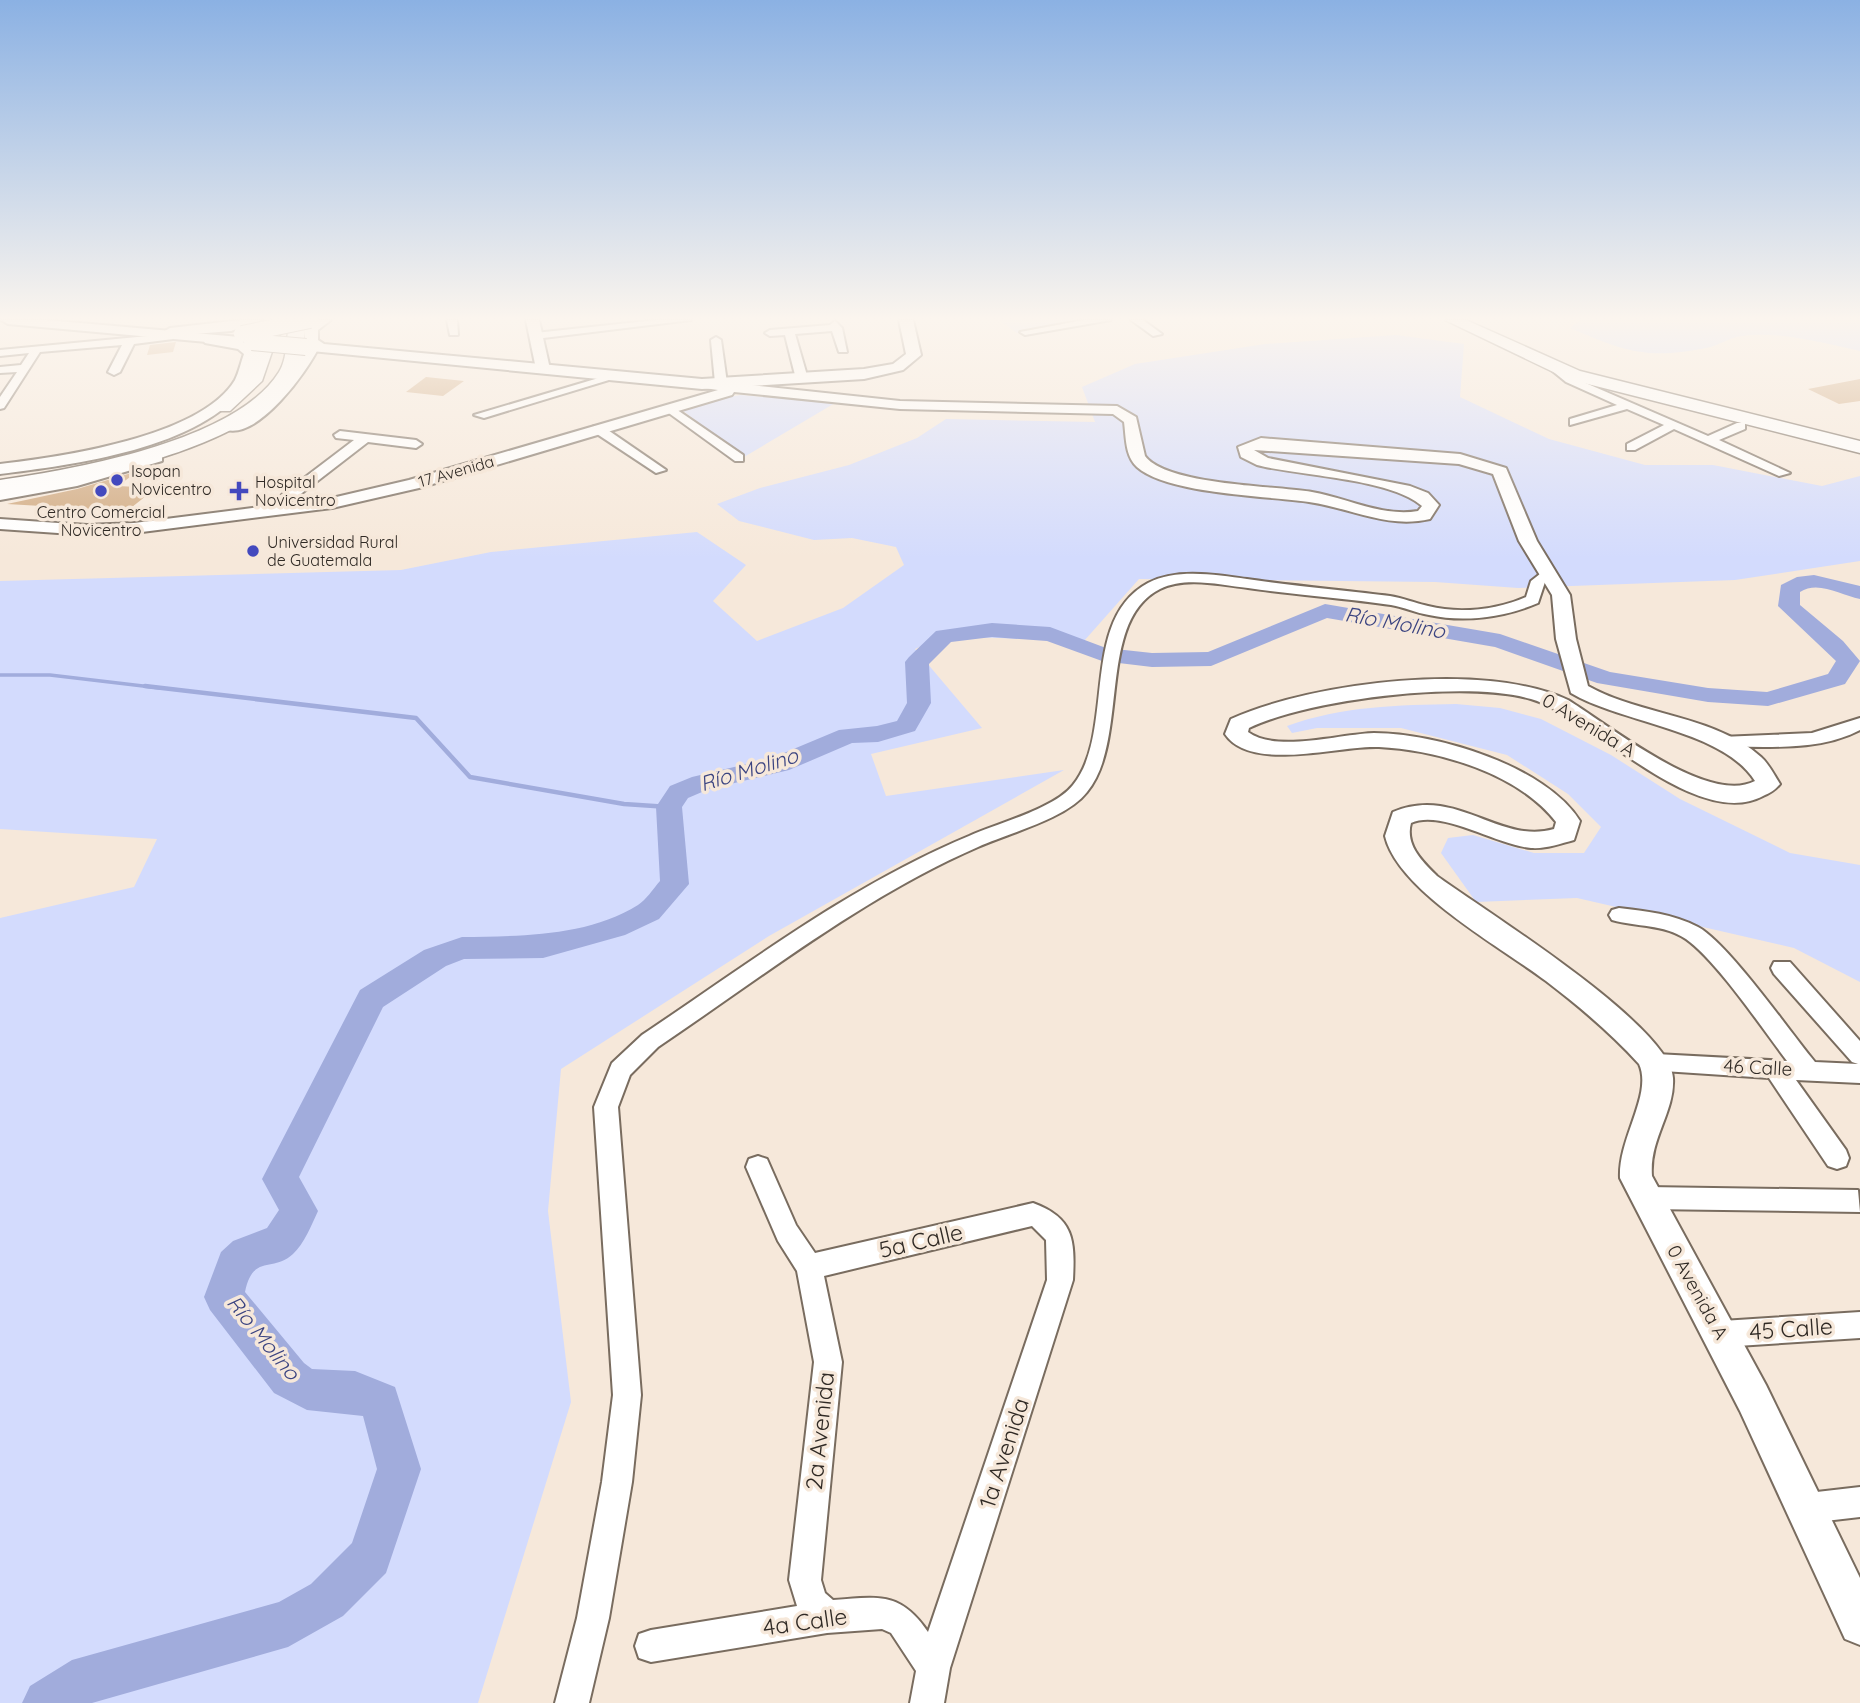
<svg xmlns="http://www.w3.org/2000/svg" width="1860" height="1703" font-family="Quicksand,sans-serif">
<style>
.green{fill:#d3dbfd}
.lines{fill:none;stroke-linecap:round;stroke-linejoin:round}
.stream-far1{stroke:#a1acdc;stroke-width:3.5}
.stream{stroke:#a1acdc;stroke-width:4.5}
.river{fill:#a1acdc;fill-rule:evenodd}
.building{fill:#d0a980}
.minor-casing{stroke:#796c5f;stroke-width:4}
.tertiary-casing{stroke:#796c5f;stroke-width:4}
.secondary-casing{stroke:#796c5f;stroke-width:4}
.primary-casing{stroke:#796c5f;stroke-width:3}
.trunk-casing{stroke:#796c5f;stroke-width:3}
.minor{fill:#fff;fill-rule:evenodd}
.tertiary{fill:#fff;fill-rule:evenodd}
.secondary{fill:#fff;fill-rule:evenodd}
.primary{fill:#fff;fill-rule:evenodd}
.trunk{fill:#fff;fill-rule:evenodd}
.secondary-bridge-casing{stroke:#796c5f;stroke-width:18;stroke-linecap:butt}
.secondary-bridge{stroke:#fff;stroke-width:16}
.poi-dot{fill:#4349be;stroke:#f6e8da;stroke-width:2.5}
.labels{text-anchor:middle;stroke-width:7;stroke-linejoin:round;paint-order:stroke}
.far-poi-label{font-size:16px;fill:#302a25;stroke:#f6e8da;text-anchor:start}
.far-street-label{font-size:16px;fill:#302a25;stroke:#f6e8da}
.street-label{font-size:19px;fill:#302a25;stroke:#f6e8da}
.water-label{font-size:21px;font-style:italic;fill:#3b4481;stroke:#f6e8da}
.near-street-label{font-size:23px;fill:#302a25;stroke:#f6e8da}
</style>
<rect width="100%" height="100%" fill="#f6e8da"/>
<g class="green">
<path d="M999 320H1102L1017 333Z"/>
<path d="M1580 320H1860V351C1823 343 1780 331 1742 336 1730 337 1718 346 1706 348 1646 360 1624 351 1570 328Z"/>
<path d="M1396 335 1464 344 1460 397 1549 439 1645 465H1713L1822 486 1860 476V561L1735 580 1518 588 1435 582 1139 579 1084 641 944 636 915 649 982 728 871 754 886 796 1064 770 769 936 561 1069 548 1211 571 1402 478 1703H0V918L134 887 157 839 0 829V581L401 570 491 552 697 532 746 565 713 601 757 641 843 608 904 565 896 547 852 538 814 540 739 521 717 504 760 488 849 465 917 438 946 419 1095 422 1082 387 1135 364 1265 344Z"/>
<path d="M741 395 835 403 744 457 682 410 715 399Z"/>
<path d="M1456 704 1500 708 1541 719 1611 755 1680 799 1790 853 1860 865V982L1794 948 1577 898 1476 902 1441 853 1448 838 1473 835 1534 853H1584L1601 827 1568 794 1507 755 1401 728H1317L1292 733 1287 726C1342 706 1398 705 1456 704Z"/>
</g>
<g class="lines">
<path class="stream-far1" d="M0 675H50L160 688"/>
<path class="stream" d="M145 686 416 718 470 777 624 804 669 807"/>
<path class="river" d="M1814 575 1860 586V599C1841 595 1818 580 1800 592V605L1843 641 1860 661 1845 684 1768 706 1708 702 1597 683 1495 647 1327 618 1211 666 1152 667 1102 661 1047 641 992 637 951 642 929 664 931 703 915 731 878 742 852 743 789 770 709 789 688 798 682 807 689 884 659 919 625 935 543 958 464 959 446 966 383 1007 299 1177 318 1211C312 1224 304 1244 293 1254 273 1273 253 1253 245 1292L304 1363 312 1369 355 1371 395 1387 421 1469 386 1573 343 1616 288 1647 92 1703H22L30 1686 72 1660 279 1602 311 1584 352 1543 377 1469 363 1416 307 1410 274 1393 210 1310 204 1297 221 1252 233 1241 267 1228 279 1210 262 1179 360 990 424 950 462 937C519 936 587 937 638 905 646 900 653 889 660 881L656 807 670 786 692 777 772 758 839 730 877 726 897 721 907 703 905 662 909 657 936 631 992 623 1050 627 1106 648 1152 653 1208 652 1325 604 1500 634 1610 672 1708 688 1767 692 1828 674 1836 661 1778 606 1781 585 1797 577Z"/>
</g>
<g class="building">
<path d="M176 342 173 352 147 355 150 345Z"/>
<path d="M426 377 464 381 443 396 406 392Z"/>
<path d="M1860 379V401L1839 404 1808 389Z"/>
<path d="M138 471 118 486 156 488 127 511 7 504 77 489Z"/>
</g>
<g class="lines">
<defs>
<g id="minor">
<path d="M447 320H457L458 335H450Z"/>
<path d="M656 320H691L535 339 530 336 535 333Z"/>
<path d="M1084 320H1111L1025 335 1020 332Z"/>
<path d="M1131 320H1143L1162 334 1153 336Z"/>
<path d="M835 321 842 328 847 352H839L832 331 795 334 808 379 802 382 796 379 785 335 770 336 765 333 770 330 830 325Z"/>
<path d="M169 334 173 335V339L134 344 120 372 114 375 108 372 122 345 40 352 4 408 0 409V397L17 372 0 373V367L21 365 29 353 0 356V350Z"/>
<path d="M716 337 721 340 727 383 721 386 715 383 711 340Z"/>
<path d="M1550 365H1558L1574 378 1708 436 1737 423H1745V429L1719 440 1790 473 1779 476 1674 429 1635 450H1627V444L1664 425 1627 409 1570 425V419L1617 405 1566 382 1550 369Z"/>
<path d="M612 374 622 376 484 418 474 415Z"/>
<path d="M670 405 743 455V461H735L666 411V407Z"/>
<path d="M594 426H602L666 470 656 473 594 432Z"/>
<path d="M340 431 416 440 422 444 416 448 368 442 289 503H279V497L354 440 336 438 334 435Z"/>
<path d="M1545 570 1552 574 1545 582 1538 603C1505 617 1465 623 1429 615 1416 613 1404 607 1391 605 1344 598 1296 595 1248 588 1221 585 1185 576 1160 589 1096 621 1130 740 1087 792 1066 819 1009 833 978 847 863 897 762 977 658 1047L630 1075 618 1107 641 1395 632 1482 609 1618 589 1703H555L577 1618 602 1482 613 1395 594 1107 612 1063 642 1035C748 964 851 885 969 836 998 823 1054 809 1073 785 1116 732 1079 620 1148 583 1177 568 1216 575 1247 579 1295 586 1343 590 1390 596 1403 598 1415 603 1428 606 1459 614 1497 610 1526 597L1531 581Z"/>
<path d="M1860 718V730C1819 752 1766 746 1721 747L1712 742 1721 737 1812 733Z"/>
<path d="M1619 908C1646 911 1673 914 1698 927 1728 943 1790 1032 1815 1062L1858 1064 1852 1062 1774 974 1771 968 1774 962H1790L1860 1041V1083L1796 1080 1846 1150 1849 1158 1846 1166 1837 1169 1828 1166 1769 1078 1648 1070 1645 1063 1648 1056 1656 1054 1787 1061C1762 1028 1717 961 1686 939 1664 924 1636 927 1612 920L1609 915 1612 910Z"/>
<path d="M758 1156 767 1159 796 1225 815 1253 1033 1203C1074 1218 1075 1240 1073 1280L950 1668 944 1703H910L916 1671 891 1633 882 1629 827 1633 651 1662 639 1658 635 1646 639 1634 651 1630 797 1606 789 1580 814 1362 797 1271 778 1241 746 1167 749 1159ZM1032 1226 1046 1240 1047 1280 928 1632C900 1591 878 1597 833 1600L825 1593 821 1580 842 1362 824 1276Z"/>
<path d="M1647 1187 1858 1190 1860 1212 1647 1209 1638 1206 1634 1198 1638 1190Z"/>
<path d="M1860 1312V1338L1722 1347 1712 1343 1708 1334 1712 1325 1722 1321Z"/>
<path d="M1860 1487V1517L1808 1523 1797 1519 1793 1508 1797 1497 1808 1493Z"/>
</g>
<g id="tertiary">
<path d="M241 320H262L231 331 170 336 163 332 170 328Z"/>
<path d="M526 320H539L550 369 548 372 536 369Z"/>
<path d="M210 336 247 343 258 353C255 363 253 375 247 383 204 449 71 465 0 474V464C61 457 201 437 235 380 239 372 241 362 244 354L238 349 205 343 203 340Z"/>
<path d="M307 344 319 347C307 372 259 438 227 430V424C268 402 283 383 307 344Z"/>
<path d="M702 380 900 401 1117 406 1136 417 1145 456C1166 485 1276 486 1312 492 1347 498 1382 517 1418 511L1422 506C1391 478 1299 476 1257 465L1241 457 1238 447 1261 438 1460 454 1506 468 1537 541 1570 595 1576 639 1588 686C1641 716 1715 715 1761 757 1769 764 1774 775 1780 784 1775 790 1770 793 1763 796 1696 832 1592 717 1531 699 1467 680 1309 699 1249 728L1248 732C1277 753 1339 734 1374 733 1436 733 1546 766 1580 821L1574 840C1559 844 1546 849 1531 848 1496 845 1442 809 1411 823 1405 845 1422 861 1437 876 1482 909 1671 1026 1673 1078 1675 1112 1649 1139 1652 1176L1766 1385 1860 1578V1645L1845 1639 1740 1411 1620 1178C1618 1138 1653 1094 1639 1064 1611 1033 1580 1007 1546 981 1501 947 1398 891 1385 836L1393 812C1456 785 1499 845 1554 829L1556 822C1518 773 1438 750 1379 747 1339 745 1251 773 1225 734L1231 719C1313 682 1486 661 1568 700 1609 725 1708 806 1755 781 1723 730 1624 724 1571 693L1556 639 1552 595 1519 541 1493 474 1459 464 1254 450 1268 458 1410 486 1428 493 1439 505 1430 519C1387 529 1351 508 1309 502 1268 496 1167 494 1137 467 1125 456 1126 437 1124 422L1113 414 900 409 734 392 732 395 419 488 332 508 134 533 87 535 0 529V519L87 525 134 523 332 498 409 480 718 390 697 387V381Z"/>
<path d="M156 453 162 455V461L77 486 0 500V490L75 476Z"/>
</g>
<g id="secondary">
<path d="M1 320H46L251 338 258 342 251 346 8 324Z"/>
<path d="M314 320H331L318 330V340L324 344 702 379 864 369 893 364 906 354 899 320H913L921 355 903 370 864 379 702 389 301 350 299 347 305 343 304 328Z"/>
</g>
<path id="primary" d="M1445 320H1466L1580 371 1860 441V453L1568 379Z"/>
<g id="trunk">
<path d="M290 320H306C303 337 305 358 297 373 255 450 80 481 0 492V480C76 469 236 441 279 372 288 358 286 336 290 320Z"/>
<path d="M276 324 284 329 276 340 262 381 230 411H216L213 407 216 403C225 395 240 386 246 376 254 360 255 329 276 324Z"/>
</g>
</defs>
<use href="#minor" class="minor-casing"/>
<use href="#tertiary" class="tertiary-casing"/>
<use href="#secondary" class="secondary-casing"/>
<use href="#primary" class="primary-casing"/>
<use href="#trunk" class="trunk-casing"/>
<use href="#minor" class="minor"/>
<use href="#tertiary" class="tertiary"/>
<use href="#secondary" class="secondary"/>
<use href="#primary" class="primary"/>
<use href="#trunk" class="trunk"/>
<defs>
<g id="secondary-bridge">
<path d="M242 334 310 320"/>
<path d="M252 342 306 347"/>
</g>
</defs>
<use href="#secondary-bridge" class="secondary-bridge-casing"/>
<use href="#secondary-bridge" class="secondary-bridge"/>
</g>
<linearGradient id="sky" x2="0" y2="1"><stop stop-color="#8bb1e3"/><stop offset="0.57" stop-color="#fbf5ee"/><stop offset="1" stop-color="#fbf5ee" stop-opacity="0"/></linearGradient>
<rect width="1860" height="559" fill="url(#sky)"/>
<g class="poi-dot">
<circle cx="117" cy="480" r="7"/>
<circle cx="101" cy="491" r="7"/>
<path d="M235.5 480.5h7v7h7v7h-7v7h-7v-7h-7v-7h7z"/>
<circle cx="253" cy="551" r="7"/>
</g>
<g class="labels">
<g class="far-poi-label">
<text x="131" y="477">Isopan<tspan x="131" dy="18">Novicentro</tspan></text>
<text x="255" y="488">Hospital<tspan x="255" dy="18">Novicentro</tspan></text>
<text x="101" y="518" text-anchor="middle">Centro Comercial<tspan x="101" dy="18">Novicentro</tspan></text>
<text x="267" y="548">Universidad Rural<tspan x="267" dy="18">de Guatemala</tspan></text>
</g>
<g class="far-street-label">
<text transform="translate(456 471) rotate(-16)" y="6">17 Avenida</text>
</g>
<g class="street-label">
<text transform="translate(1589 725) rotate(31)" y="7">0 Avenida A</text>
<text transform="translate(1758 1067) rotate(3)" y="7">46 Calle</text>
<text transform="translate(1698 1292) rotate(61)" y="7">0 Avenida A</text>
</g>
<g class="water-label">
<text transform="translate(1395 623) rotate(10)" y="7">Río Molino</text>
<text transform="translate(749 770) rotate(-17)" y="7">Río Molino</text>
<text transform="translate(263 1338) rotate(51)" y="7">Río Molino</text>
</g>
<g class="near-street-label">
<text transform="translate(921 1241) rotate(-13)" y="8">5a Calle</text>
<text transform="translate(1791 1329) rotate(-4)" y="8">45 Calle</text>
<text transform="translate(820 1431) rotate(-84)" y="8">2a Avenida</text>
<text transform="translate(1004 1453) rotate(-72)" y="8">1a Avenida</text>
<text transform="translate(805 1622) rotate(-8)" y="8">4a Calle</text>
</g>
</g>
</svg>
